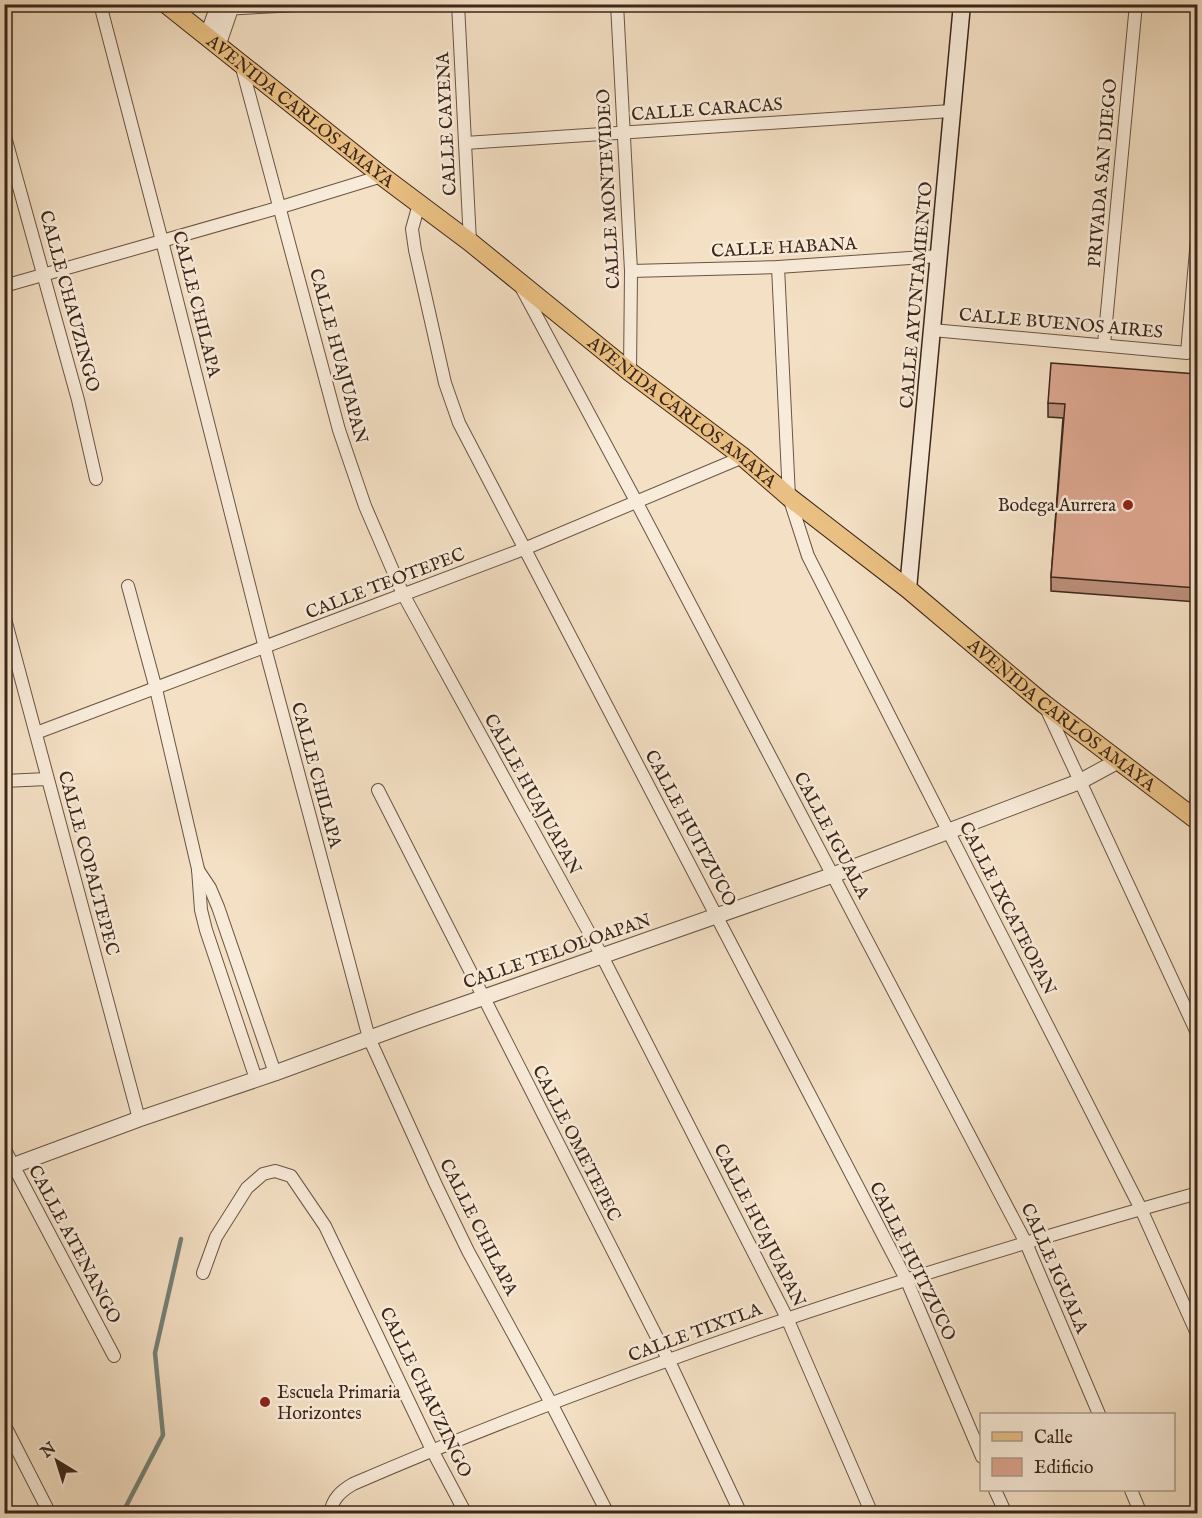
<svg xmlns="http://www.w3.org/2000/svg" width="1202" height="1518" font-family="'IM FELL English',serif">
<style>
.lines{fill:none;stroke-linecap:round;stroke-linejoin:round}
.stream{stroke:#758177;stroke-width:4.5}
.minor-casing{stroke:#695445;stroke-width:14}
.tertiary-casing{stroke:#695445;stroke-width:17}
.secondary-casing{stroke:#3b261b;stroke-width:19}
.primary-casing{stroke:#3b261b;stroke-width:20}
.minor{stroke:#f8ebd9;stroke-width:12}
.tertiary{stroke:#f8ebd9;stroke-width:15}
.secondary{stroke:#f8ebd9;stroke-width:16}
.primary{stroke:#eac082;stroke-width:18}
.wall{fill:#bc8e7a;stroke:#3b261b;stroke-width:1.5}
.building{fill:#dba58e;stroke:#3b261b;stroke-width:1.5}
.poi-dot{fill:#8f2418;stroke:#f8ebd9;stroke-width:2}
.labels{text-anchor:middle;stroke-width:5;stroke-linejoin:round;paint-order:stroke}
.street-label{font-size:18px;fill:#3b261b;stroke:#f8ebd9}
.poi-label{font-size:18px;fill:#3b261b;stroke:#f8ebd9;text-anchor:end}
</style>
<rect width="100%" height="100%" fill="#f4e0c4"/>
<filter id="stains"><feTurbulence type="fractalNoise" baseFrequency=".00333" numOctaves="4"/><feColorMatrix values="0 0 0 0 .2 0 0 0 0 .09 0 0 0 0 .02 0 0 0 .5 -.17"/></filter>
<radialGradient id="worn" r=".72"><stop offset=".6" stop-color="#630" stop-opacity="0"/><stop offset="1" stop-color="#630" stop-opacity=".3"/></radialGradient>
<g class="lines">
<path class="stream" d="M122 1514 163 1435 155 1353 181 1239"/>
<defs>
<g id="minor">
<path d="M100 4 162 241 265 648 369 1038 436 1185 468 1251 552 1405 608 1514"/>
<path d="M458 4 470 242"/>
<path d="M617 4 631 271 630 372"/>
<path d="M223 9 317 4"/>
<path d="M241 64 339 430 365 506 403 594 602 956 787 1318 872 1514"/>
<path d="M4 133 78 400 96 479"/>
<path d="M465 143 951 111"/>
<path d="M419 204 412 229 415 250 445 383 459 423 907 1281 982 1457"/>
<path d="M778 267 789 497 808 556 1141 1209 1198 1336"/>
<path d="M631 271 778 267 939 256"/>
<path d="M4 286 281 207 382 176"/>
<path d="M521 287 637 503 1026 1243 1099 1414"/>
<path d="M932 330 1187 353 1198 228"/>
<path d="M1104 344 1136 4"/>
<path d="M128 586 156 689 198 869 201 910 206 930 256 1079"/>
<path d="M4 615 139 1119"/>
<path d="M1046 708 1198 1035"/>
<path d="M36 733 524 549 743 457"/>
<path d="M4 781 47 779"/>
<path d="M378 790 669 1361 741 1514"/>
<path d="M1194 818 1198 785"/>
<path d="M198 870 210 888 218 907 275 1073"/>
<path d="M4 1148 114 1356"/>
<path d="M203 1273 216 1237 247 1188 263 1174 275 1171 291 1176 325 1226 432 1450 466 1514"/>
<path d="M4 1424 50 1514"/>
<path d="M995 1490 1006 1514"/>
<path d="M1131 1490 1141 1514"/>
<path d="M330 1514C332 1499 341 1491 353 1484 626 1366 911 1273 1198 1193"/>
</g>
<g id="tertiary">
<path d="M207 37 219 4"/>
<path d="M218 45 232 4"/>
<path d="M4 1169 139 1119 275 1073 419 1020 833 875 1081 781 1118 761"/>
</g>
<path id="secondary" d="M908 589 962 4"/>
<g id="primary">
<path id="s1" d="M166 4 382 176 470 242 630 372 743 457 789 497 908 589 1044 704 1198 821"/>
</g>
</defs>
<use href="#minor" class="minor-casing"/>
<use href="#tertiary" class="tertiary-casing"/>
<use href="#secondary" class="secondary-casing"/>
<use href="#primary" class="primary-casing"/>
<use href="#minor" class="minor"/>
<use href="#tertiary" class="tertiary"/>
<use href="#secondary" class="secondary"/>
<use href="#primary" class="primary"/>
</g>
<path class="wall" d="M1197 374V602L1051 591V577L1063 418 1048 417V403Z"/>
<path class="building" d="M1051 363 1197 374V588L1051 577 1065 404 1048 403Z"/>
<g class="poi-dot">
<circle cx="1128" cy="505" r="6"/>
<circle cx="265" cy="1402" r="6"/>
</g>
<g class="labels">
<g class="street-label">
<text transform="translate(707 109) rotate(-4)" y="6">CALLE CARACAS</text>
<text dy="6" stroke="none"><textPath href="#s1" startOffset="172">AVENIDA CARLOS AMAYA</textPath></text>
<text transform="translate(446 124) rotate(-93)" y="6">CALLE CAYENA</text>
<text transform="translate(1102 173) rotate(-85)" y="6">PRIVADA SAN DIEGO</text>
<text transform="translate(608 189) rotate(-93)" y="6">CALLE MONTEVIDEO</text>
<text transform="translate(784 247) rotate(-3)" y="6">CALLE HABANA</text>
<text transform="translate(916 295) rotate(-85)" y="6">CALLE AYUNTAMIENTO</text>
<text transform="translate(70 301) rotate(75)" y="6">CALLE CHAUZINGO</text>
<text transform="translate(197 304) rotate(76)" y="6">CALLE CHILAPA</text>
<text transform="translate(1061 323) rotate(5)" y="6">CALLE BUENOS AIRES</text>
<text transform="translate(339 356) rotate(75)" y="6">CALLE HUAJUAPAN</text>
<text dy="6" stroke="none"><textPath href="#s1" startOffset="658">AVENIDA CARLOS AMAYA</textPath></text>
<text transform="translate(385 583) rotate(-21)" y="6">CALLE TEOTEPEC</text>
<text dy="6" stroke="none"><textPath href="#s1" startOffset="1144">AVENIDA CARLOS AMAYA</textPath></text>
<text transform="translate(317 775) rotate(75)" y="6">CALLE CHILAPA</text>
<text transform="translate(533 794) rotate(61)" y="6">CALLE HUAJUAPAN</text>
<text transform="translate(691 828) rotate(62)" y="6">CALLE HUITZUCO</text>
<text transform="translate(832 835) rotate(62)" y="6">CALLE IGUALA</text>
<text transform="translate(89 863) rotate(75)" y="6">CALLE COPALTEPEC</text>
<text transform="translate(1008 908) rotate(63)" y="6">CALLE IXCATEOPAN</text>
<text transform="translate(557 951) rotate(-19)" y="6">CALLE TELOLOAPAN</text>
<text transform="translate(577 1143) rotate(63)" y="6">CALLE OMETEPEC</text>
<text transform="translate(760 1225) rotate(63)" y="6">CALLE HUAJUAPAN</text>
<text transform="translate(479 1227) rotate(63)" y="6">CALLE CHILAPA</text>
<text transform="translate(75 1244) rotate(62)" y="6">CALLE ATENANGO</text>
<text transform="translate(913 1261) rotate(64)" y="6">CALLE HUITZUCO</text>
<text transform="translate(1055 1268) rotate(66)" y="6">CALLE IGUALA</text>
<text transform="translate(695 1332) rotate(-20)" y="6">CALLE TIXTLA</text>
<text transform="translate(426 1392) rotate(64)" y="6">CALLE CHAUZINGO</text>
</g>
<g class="poi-label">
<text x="1116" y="511">Bodega Aurrera</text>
<text x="277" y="1398" text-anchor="start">Escuela Primaria<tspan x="277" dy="21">Horizontes</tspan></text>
</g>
</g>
<rect width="1202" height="1518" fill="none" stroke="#f4e0c4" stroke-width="24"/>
<rect x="6" y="6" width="1190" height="1506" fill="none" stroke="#3b261b" stroke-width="3"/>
<rect x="12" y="12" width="1178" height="1494" fill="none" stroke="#3b261b" stroke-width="1.5"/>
<rect x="980" y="1413" width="195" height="78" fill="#f8ebd9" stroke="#ac9c8d" stroke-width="1.5"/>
<rect x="992" y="1432" width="30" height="9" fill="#eac082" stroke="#ac9c8d" stroke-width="1.5"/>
<text x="1034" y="1443" font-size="18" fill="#3b261b">Calle</text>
<rect x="992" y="1458" width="30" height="18" fill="#dba58e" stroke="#ac9c8d" stroke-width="1.5"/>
<text x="1034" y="1473" font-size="18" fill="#3b261b">Edificio</text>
<g transform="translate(57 1461) rotate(322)" stroke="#f8ebd9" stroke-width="4.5" paint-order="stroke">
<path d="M0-4.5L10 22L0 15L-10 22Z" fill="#3b261b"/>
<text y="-9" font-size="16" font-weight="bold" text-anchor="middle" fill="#3b261b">N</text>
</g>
<rect width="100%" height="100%" filter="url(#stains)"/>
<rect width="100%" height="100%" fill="url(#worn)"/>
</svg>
